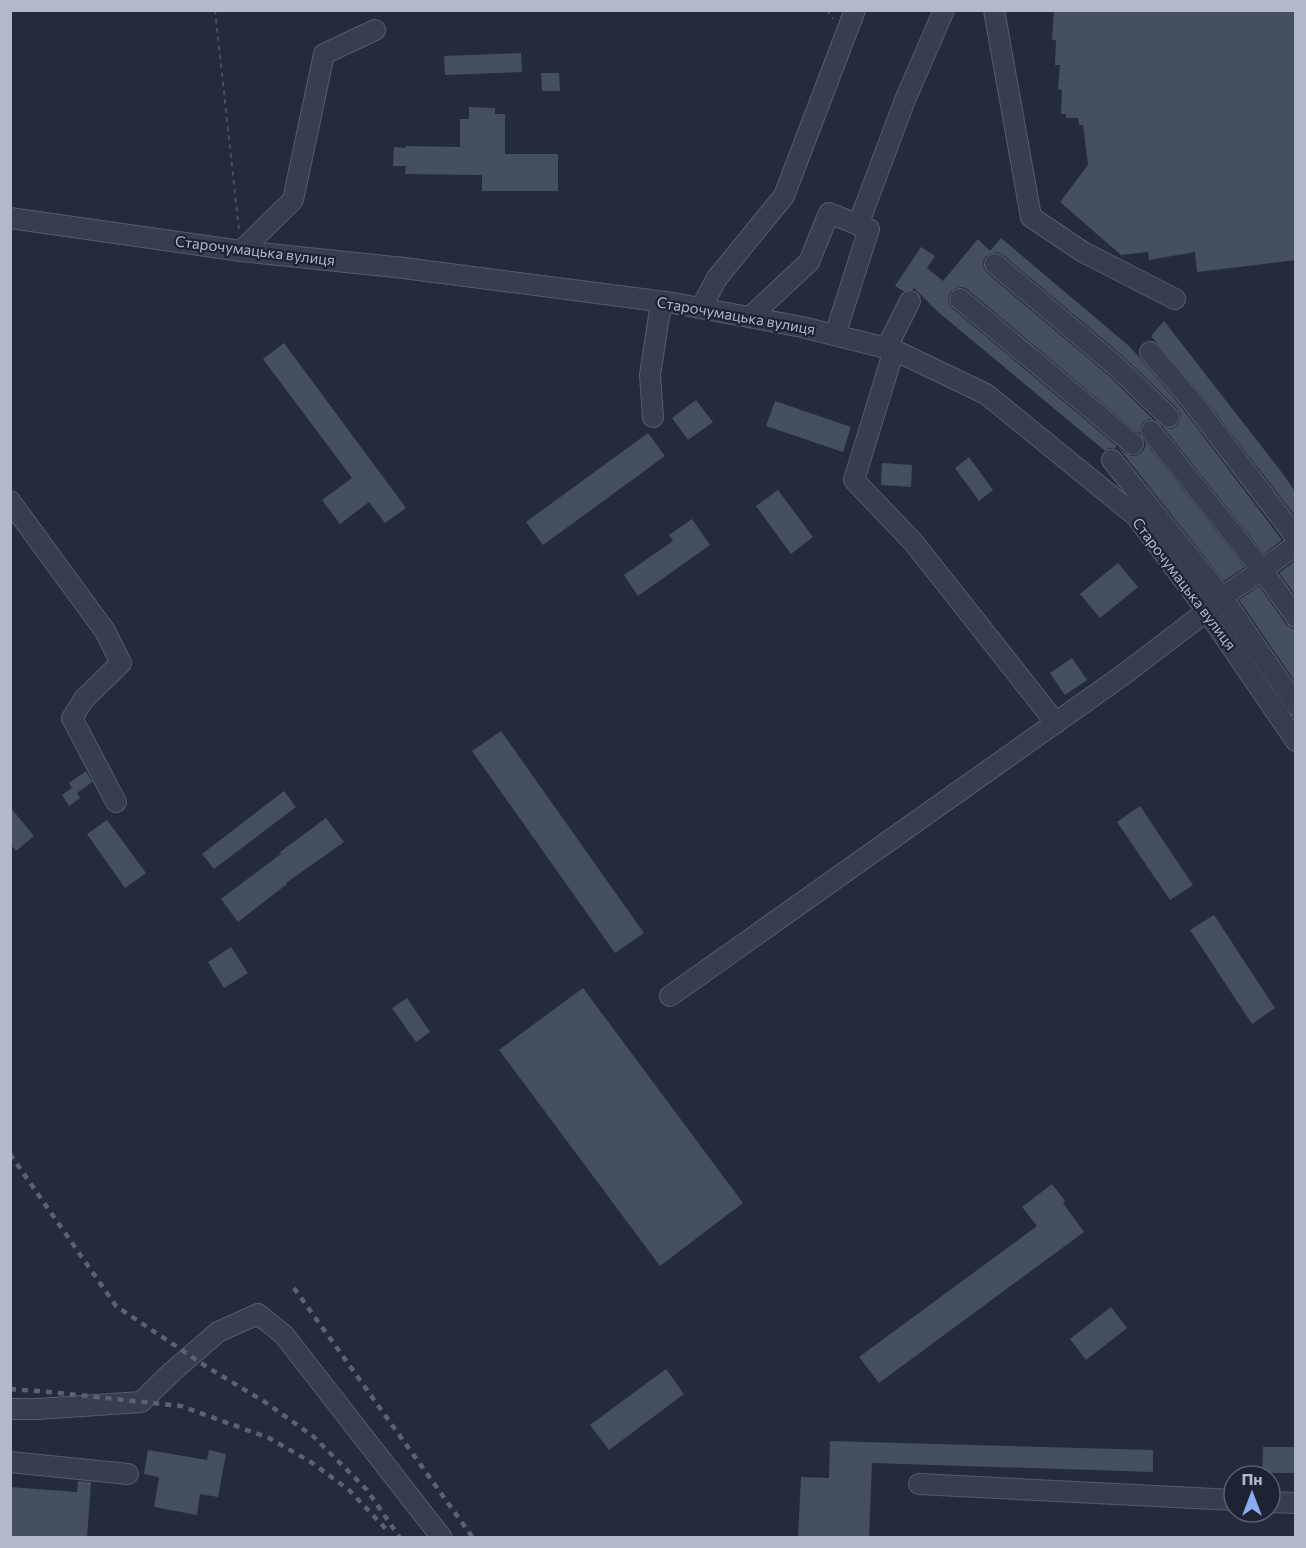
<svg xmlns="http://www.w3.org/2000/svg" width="1306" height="1548" font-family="Commissioner,sans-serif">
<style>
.building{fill:#454f60}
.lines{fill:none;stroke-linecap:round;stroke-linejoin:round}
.minor-casing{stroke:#565c6a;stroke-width:22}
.path{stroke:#44555a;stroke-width:2;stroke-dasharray:4.5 4.5;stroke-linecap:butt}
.minor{stroke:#373e4c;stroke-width:20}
.rail{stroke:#5a6273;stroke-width:4.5;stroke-dasharray:6 6;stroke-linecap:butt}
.labels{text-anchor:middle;stroke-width:4.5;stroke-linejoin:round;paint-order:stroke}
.street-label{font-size:15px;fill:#b3b9c7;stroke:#1d2330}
</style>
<rect width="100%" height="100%" fill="#242c3b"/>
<g class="building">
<path d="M1054 10H1296V260L1197 272 1195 252 1149 260 1148 252 1121 255 1060 202 1088 165 1083 125H1079L1078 118H1066V114H1061L1062 90 1058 89 1060 65H1055L1056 40H1052Z"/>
<path d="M521 53 522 72 445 75 444 56Z"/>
<path d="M541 73H559L560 91H542Z"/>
<path d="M469 107 495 108V114H505V154H558V191H482V175L405 174 406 166H393L394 147 406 148V146L460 147V119H469Z"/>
<path d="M1001 238 1129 346 1139 357 1182 408 1282 540 1264 554 1163 427 1172 429 1178 425 1180 420 1181 414 1177 408 1124 357 1003 255 997 252 992 253 986 256 983 262 984 269 987 273 1108 375 1154 420 1149 419 1143 422 1140 427 1139 434 967 289 963 287 956 288 950 292 948 298 949 304 952 308 1125 453 1132 456 1138 455 1143 451 1145 447V442L1245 567 1224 581 1117 446 1114 449 1110 448 1105 451 938 312 914 288 912 290 903 291 895 286 921 247 935 256 927 268 943 281 978 239 990 251Z"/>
<path d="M1164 321 1283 474 1296 493V517L1200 393 1151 336Z"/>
<path d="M284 343 406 508 385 523 369 502 340 524 322 500 352 478 263 359Z"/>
<path d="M696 400 713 422 688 440 672 418Z"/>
<path d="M775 401 851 427 843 452 766 426Z"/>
<path d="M648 433 665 456 543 545 526 522Z"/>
<path d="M969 457 993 490 979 501 955 468Z"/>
<path d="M882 463 912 465 911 487 881 485Z"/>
<path d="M778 490 813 537 791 554 756 506Z"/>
<path d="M692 519 710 545 638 596 624 575 673 541 669 535Z"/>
<path d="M1296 560V596L1279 573Z"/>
<path d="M1118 563 1138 587 1100 618 1080 594Z"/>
<path d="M1259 586 1286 624 1291 628 1296 629V683L1239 600Z"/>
<path d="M1072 658 1087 680 1065 695 1050 673Z"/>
<path d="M501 731 644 933 615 953 472 751Z"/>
<path d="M86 771 92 782 77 793 80 798 69 806 62 795 72 788 69 783Z"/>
<path d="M284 791 296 807 214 869 202 854Z"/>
<path d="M1140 806 1193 885 1170 900 1117 822Z"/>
<path d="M10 807 34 836 16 851 10 844Z"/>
<path d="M326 818 344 842 286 883 287 884 238 922 221 899 281 854 280 852Z"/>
<path d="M107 820 146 873 125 888 87 834Z"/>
<path d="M1214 915 1275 1008 1252 1024 1190 930Z"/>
<path d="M231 947 248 973 224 988 208 962Z"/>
<path d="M583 988 743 1203 660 1266 499 1050Z"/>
<path d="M407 998 430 1032 416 1042 392 1008Z"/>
<path d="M1052 1184 1065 1201 1063 1203 1084 1232 879 1383 859 1357 1037 1226 1022 1207Z"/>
<path d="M1111 1307 1127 1328 1086 1360 1070 1339Z"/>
<path d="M666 1369 684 1394 609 1450 590 1425Z"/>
<path d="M830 1441 1153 1450V1472L872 1463 869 1538H798L801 1477 829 1478Z"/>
<path d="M1263 1447H1296V1473H1262Z"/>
<path d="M148 1450 207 1460 209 1450 226 1454 218 1497 200 1494 197 1515 154 1507 159 1477 144 1474Z"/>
<path d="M78 1481 91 1482 87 1538H10V1487L77 1492Z"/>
</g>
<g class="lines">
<defs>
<g id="minor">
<path d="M994 10 1031 217 1083 252 1175 299"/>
<path d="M10 218 241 251 404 268 673 303 802 327 894 350 986 394 1136 516 1207 611 1296 741"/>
<path d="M858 225 905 100 944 10"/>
<path d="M241 251 293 200 324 54 375 30"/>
<path d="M995 264 1116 366 1169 417"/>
<path d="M960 299 1133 444"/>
<path d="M701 308 717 278 784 196 855 10"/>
<path d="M750 317 809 262 829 213 869 229 835 335"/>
<path d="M886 349 910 301"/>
<path d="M894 350 854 480 914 543 1056 723"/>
<path d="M1150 352 1191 400 1289 528 1296 539"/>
<path d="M653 417 650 375 659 316 663 302"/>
<path d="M1151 431 1262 570 1296 617"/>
<path d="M1112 460 1222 597 1296 705"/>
<path d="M10 501 105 631 121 663 84 699 72 718 116 802"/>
<path d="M1222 597 1262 570 1296 545"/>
<path d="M670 996 1123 675 1207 611"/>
<path d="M10 1409H38L141 1402 173 1371 218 1332 258 1314 284 1335 442 1538"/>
<path d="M10 1462 128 1474"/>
<path d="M919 1484 1234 1500"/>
<path d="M1270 1502 1296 1503"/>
</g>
</defs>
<use href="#minor" class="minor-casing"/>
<g class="path">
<path d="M215 10 239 230"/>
<path d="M827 10 833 19"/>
</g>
<use href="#minor" class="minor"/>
<g class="rail">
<path d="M10 1154 116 1306 207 1367 265 1402 314 1437 367 1490 400 1538"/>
<path d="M294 1288 473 1538"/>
<path d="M10 1389 49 1392 181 1406 269 1438 311 1462 349 1490 386 1529"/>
</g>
</g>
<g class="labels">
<g class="street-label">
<text transform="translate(255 251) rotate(7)" y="5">Старочумацька вулиця</text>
<text transform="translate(736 316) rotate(10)" y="5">Старочумацька вулиця</text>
<text transform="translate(1184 584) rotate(53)" y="5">Старочумацька вулиця</text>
</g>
</g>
<rect width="1306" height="1548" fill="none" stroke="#b3b9c7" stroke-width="24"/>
<g transform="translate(1252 1494)"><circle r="28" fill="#1d2330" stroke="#595f6c" stroke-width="1.5"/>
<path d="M0-4.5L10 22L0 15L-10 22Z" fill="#8bacf4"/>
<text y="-9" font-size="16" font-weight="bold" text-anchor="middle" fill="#b3b9c7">Пн</text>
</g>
</svg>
